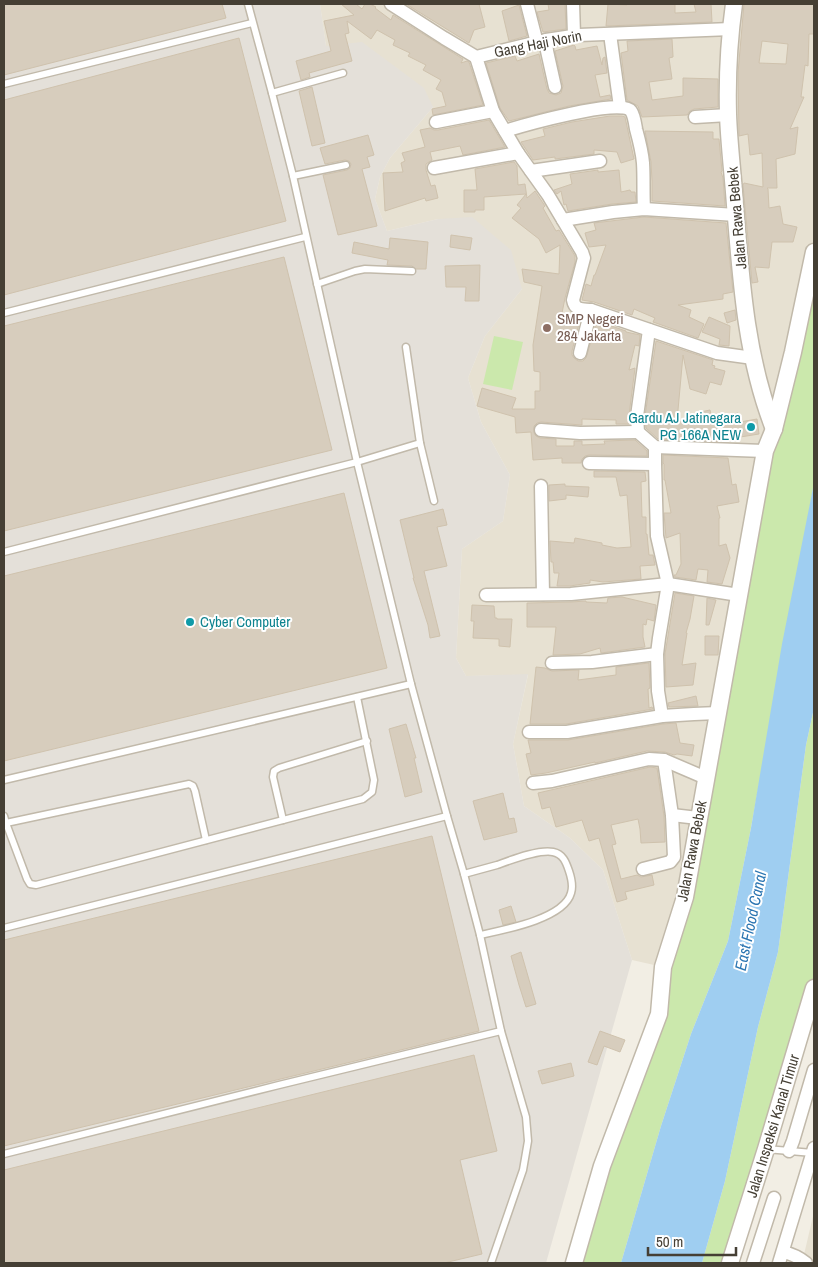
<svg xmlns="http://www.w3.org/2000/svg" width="818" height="1267" font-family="'Archivo Narrow',sans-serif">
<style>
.residential{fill:#e7e1d2}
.industrial{fill:#e4e0d9}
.green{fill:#cbe8ac}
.water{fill:#9fcef1}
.building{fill:#d7cdbd;stroke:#cfc2ad;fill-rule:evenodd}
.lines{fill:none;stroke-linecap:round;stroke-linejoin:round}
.service-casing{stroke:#c1b9aa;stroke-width:9}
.minor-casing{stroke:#c1b9aa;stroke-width:15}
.tertiary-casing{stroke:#c1b9aa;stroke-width:19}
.service{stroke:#fff;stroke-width:6}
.minor{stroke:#fff;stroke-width:12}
.tertiary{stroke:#fff;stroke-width:16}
.education-dot{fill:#8d6e63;stroke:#fff;stroke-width:2}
.culture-dot{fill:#0f9aa8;stroke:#fff;stroke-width:2}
.labels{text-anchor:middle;stroke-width:4;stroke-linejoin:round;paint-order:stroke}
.street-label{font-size:15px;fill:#453f34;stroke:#fff}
.education-label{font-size:15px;fill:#785e54;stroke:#fff;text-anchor:start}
.culture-label{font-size:15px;fill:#0d838f;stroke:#fff;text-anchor:end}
.water-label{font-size:16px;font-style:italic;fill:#2c76b2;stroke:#fff}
</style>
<rect width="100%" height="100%" fill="#f2eee4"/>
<g class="residential">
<path d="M320 4H814V252L698 818 663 967 632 960 603 870 570 838 524 806 513 744 528 675 466 676 456 658 462 549 503 521 510 475 481 422 468 378 485 336 522 289 438 219 387 231 375 199 380 177 390 158 433 107 326 46Z"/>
<path d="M814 1212V1263H802Z"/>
</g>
<path class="industrial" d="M4 4H320L326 46 362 42 424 88 433 107 390 158 380 177 375 199 387 231 438 219 472 217 511 250 522 289 485 336 468 378 481 422 510 475 503 521 462 549 456 658 466 676 528 674 513 744 524 806 570 838 603 870 632 960 546 1263H4Z"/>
<g class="green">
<path d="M814 252V484L750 833 728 941 691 1034 661 1126 621 1263H575L659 1014 685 897 765 451Z"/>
<path d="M494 336 523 342 512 390 483 384Z"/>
<path d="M814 708V988L731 1263H702L725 1181 758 1027 778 952 806 745Z"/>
</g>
<path class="water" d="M814 483V708L806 745 778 952 758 1027 725 1181 702 1263H621L661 1126 691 1034 728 941 751 828 782 644Z"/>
<g class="building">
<path d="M4 4H222L226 18 4 75Z"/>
<path d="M341 4H356L362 9 365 4H370L376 7 375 8 391 20 393 15 463 59 461 63 467 61 469 62 483 105 433 115 432 109 446 106 442 92 436 89 441 80 423 70 426 65 408 56 410 53 393 45 395 40 377 30 371 39 347 21 349 33 345 34 352 61 309 73 310 77 301 80 296 61 331 51 324 21 354 15Z"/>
<path d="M406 4H479L485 27 474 30 469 43Z"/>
<path d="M548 4H565L566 29 543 32 537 12 549 10Z"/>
<path d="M608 4 627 5V4H675V13L696 12 694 4H711L712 22 606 26Z"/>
<path d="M744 4H814V34H809L808 66 805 65 801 97H804L790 129 798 127 795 154 776 159 777 188H767L768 189 769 208 780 206 783 224 797 227 793 242H772L769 268 755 267 758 282 752 283 743 185 744 183 763 187 762 153 750 155 748 134 739 136 738 73ZM762 41 788 44 786 64 759 63Z"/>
<path d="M519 5 527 36 509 41 502 11Z"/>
<path d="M239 38 286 221 4 295V100Z"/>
<path d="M672 39 673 56V57L669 58 672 79 649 82 652 100 683 96V78L718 79V107L694 109 690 111 687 115 642 117 638 106 627 100 621 53 628 51 627 41Z"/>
<path d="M574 45 575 46 576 50 597 46 602 65 603 58 605 57 607 73 595 75 600 97 610 95 611 99 569 106 509 121 500 108 486 63 515 56 517 61 539 54 547 89 549 93 556 95 561 93 563 86 555 51Z"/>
<path d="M312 87 325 143 312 146 299 91Z"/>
<path d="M610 116H622L625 117 634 159 621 163 617 152 594 150V154L555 159V157L533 160 521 142 545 136 543 129 572 122Z"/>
<path d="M489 120 505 147 463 155 460 146 430 152 432 160 426 164V170L431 186 435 185 438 198 426 201 425 198 385 211 383 173 403 172 401 163 405 161 402 153 425 147 420 130 430 128 434 130H438Z"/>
<path d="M645 131 713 132V139H719L722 171 721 172 723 178 725 206 652 201V181L651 162Z"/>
<path d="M368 135 374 155 367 157 370 167 362 169 377 226 338 235 323 175 347 170 350 168 351 164 349 161 345 160 325 164 320 148Z"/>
<path d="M514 162 517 166 518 185 525 184 527 198 535 191 545 206 543 208 556 231 559 230 575 256V262L565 298 561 318 580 320 572 351V355L574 358 578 361H583L586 358 597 321 626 331V332L640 335 639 346 635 345 629 370 635 368 629 415V424H616V420L582 419V425L541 422 537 423 534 426V433L536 436 540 438 556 439V446H574V441H582V445L605 444 604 441 635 440 647 451V456L589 455 585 456 582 459 581 463H562V458L533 460 531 432 516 433 515 417 477 406 482 388 516 398 512 409H535V391H540V372L534 371 533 345 542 286 524 282 522 269 559 274 560 245 546 253 539 239 512 218 521 208 517 205 526 194 484 197V210H475V212H464V190H477L475 169Z"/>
<path d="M598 170V172L619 170 621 192 630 190 631 192H635L636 202 612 204 568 211 566 204 564 205 561 191 557 194 554 190 572 184 570 174Z"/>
<path d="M644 217 726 223 733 292 723 294V299L678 305 691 310 689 317 704 324 698 338 653 322 655 318 634 309 632 315 594 302 582 300 586 284 591 286 594 275H595L606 245 589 247 585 233 596 230 594 223Z"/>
<path d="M451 235 472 238 470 250 450 247Z"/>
<path d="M390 238 428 242 426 269H416L412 266 387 265 388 260 352 253 354 242 389 249Z"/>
<path d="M284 257 332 450 4 531V326Z"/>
<path d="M480 265 479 301H465L466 287H446L445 266Z"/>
<path d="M735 310 736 320 727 323 724 313Z"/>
<path d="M709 317 730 326 729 346 719 345 720 339 702 332Z"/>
<path d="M656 341 713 360 712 365 715 366 714 368 725 371 721 385 710 382 706 394 690 389 683 355 677 421H698L696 413 710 410 712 419 738 413 740 422 757 419 759 434 728 439 729 442 658 439 646 428 645 416Z"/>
<path d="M663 455 728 458 732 485 736 484 739 502 717 506 720 518H719V546L726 544 730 558 722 584 707 582 708 570 698 569 696 580 675 577 674 575H676L681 564 680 533 666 538 664 513H671L665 480H664V464L663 463Z"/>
<path d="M594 471 645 472 646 481 641 482 642 517H646V534H647L649 555H653L655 565 640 566 641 579 603 582 590 580V583L570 586H557L559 573H554L553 562H551L550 541 574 543 575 538 602 543V545L617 548 631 547 627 495 620 496 616 477H594Z"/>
<path d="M565 484V486L589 487 588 497 566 495V499L549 501V485Z"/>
<path d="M344 493 387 668 4 761V576Z"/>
<path d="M443 509 447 525 437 527 447 566 424 571 440 636 430 638 428 625 413 578H414L400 520Z"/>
<path d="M675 593 694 596 690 619 686 633H687L682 665 696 663 693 685 666 687 665 654Z"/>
<path d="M622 597 656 605 654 621 647 619 646 625 643 624V637L645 647 601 653 600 648 580 654 553 655 556 627H527V603L571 602 586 601V602L607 603 608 598Z"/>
<path d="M707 598 716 600 709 625H706Z"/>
<path d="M472 605 494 606 495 618H497V619H512L510 647 499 646V639L473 638 474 621H471Z"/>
<path d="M705 636H719L718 655H705Z"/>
<path d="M649 663 650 688 648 689 649 708 652 707 653 709 566 724H530L536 667 545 668 549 670 552 671 579 670 578 680 616 675V667Z"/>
<path d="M696 696 698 706 669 707 668 703Z"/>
<path d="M676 723 680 743 694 745 692 756 677 754 674 755 665 752 647 751 595 763V762L546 773 531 775 526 754 531 753 528 740H568L663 724Z"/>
<path d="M406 724 416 758H414L422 792 405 797 389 729Z"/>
<path d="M650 767 657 768 664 816 665 842 641 843 640 829 638 819 611 825 616 844 612 845 621 879 637 875 641 877 652 875 654 885 625 892 627 899 617 902 599 838 589 841 582 820 556 827 550 807 542 809 538 793Z"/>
<path d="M503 793 509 819 514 818 517 832 484 840 473 801Z"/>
<path d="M432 836 479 1031 4 1146V940Z"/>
<path d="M511 906 516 922 503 925 499 910Z"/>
<path d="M521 952 536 1004 526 1007 519 985 511 956Z"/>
<path d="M600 1031 625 1040 620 1052 604 1046 597 1065 588 1062Z"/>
<path d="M474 1055 497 1151 460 1160 482 1254 444 1263H4V1170Z"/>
<path d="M571 1063 574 1076 542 1084 538 1071Z"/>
</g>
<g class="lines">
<defs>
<g id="service">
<path d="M248 4 272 93 293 176 357 462 411 684 447 816 464 874 480 935 501 1031 526 1117 528 1141 523 1170 491 1263"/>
<path d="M4 84 252 23"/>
<path d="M272 93 343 73"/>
<path d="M293 176 346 165"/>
<path d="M317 284 355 271 365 269 412 271"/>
<path d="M4 313 305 237"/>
<path d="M420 443 434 501"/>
<path d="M4 552 357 462 420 443 406 347"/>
<path d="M4 780 411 684"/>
<path d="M4 816 6 823 189 784 193 786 195 791 206 840"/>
<path d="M283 820 273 777 274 771 279 768 367 741"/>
<path d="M4 824 6 823 27 879 30 884 36 885 363 799 372 792 374 780 357 697"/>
<path d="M464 874C475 871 486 868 497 865 511 860 539 849 553 852 563 854 566 862 569 871 571 877 573 887 571 893 564 919 503 930 480 935"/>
<path d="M4 928 447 816"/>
<path d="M766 1149 813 1153"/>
<path d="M4 1154 279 1085 501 1031"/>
</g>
<g id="minor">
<path d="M391 4 444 38 476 57 546 40 579 35 731 29"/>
<path d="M527 4 537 43"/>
<path d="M573 4 574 35"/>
<path d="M610 34 620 107"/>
<path d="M546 40 547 51 555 87"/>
<path d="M476 57 493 111 518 153 548 195 582 252 584 258 573 300C575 311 582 309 591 310L717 353 753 358"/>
<path d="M695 117 728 115"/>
<path d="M436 122 493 111"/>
<path d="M505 131C521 126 622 97 631 111 634 115 635 123 636 129 639 140 642 151 643 163 644 178 643 193 644 209"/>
<path d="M434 168 518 153"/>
<path d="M531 171 600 161"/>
<path d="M563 220 613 212 644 209 736 215"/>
<path d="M649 330 637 416 638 432 655 447 765 451"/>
<path d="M580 353 591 310"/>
<path d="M541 430 580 433 638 432"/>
<path d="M655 447V464L657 536 668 584 659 638 657 654 658 691 662 716"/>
<path d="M589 463 655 464"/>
<path d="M541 486 543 594"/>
<path d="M486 595 571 594 668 584 739 595"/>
<path d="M552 663 592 662 657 654"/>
<path d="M529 732H567L662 716 694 714 718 713"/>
<path d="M533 783 552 781 649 759 664 760 706 778"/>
<path d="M672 815 698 818"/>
<path d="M643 869 670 862 674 857 672 815 664 760"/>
<path d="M789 1151 793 1141 814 1070"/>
<path d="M783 1252C792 1254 799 1257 806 1263"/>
<path d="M753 1263 774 1198"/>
<path d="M779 1263 814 1148"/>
</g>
<g id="tertiary">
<path d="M734 4C729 40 727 77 728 114 729 144 733 175 735 205 741 280 746 358 774 429"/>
<path d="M574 1263 602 1166 659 1014 663 967 685 897 765 451 774 429 793 352 814 252"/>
<path d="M730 1263 766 1149 814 988"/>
</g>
</defs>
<use href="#service" class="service-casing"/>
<use href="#minor" class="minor-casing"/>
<use href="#tertiary" class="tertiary-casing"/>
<use href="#service" class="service"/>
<use href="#minor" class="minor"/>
<use href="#tertiary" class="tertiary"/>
</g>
<circle class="education-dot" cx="547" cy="328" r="5"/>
<g class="culture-dot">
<circle cx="751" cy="427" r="5"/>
<circle cx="190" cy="622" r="5"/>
</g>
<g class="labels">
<g class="street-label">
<text transform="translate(538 44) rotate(-11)" y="5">Gang Haji Norin</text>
<text transform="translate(737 218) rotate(-95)" y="5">Jalan Rawa Bebek</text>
<text transform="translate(692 851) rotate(-79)" y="5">Jalan Rawa Bebek</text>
<text transform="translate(773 1126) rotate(-73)" y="5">Jalan Inspeksi Kanal Timur</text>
</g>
<g class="education-label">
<text x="557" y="324">SMP Negeri<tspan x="557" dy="17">284 Jakarta</tspan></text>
</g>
<g class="culture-label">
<text x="741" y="423">Gardu AJ Jatinegara<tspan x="741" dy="17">PG 166A NEW</tspan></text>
<text x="200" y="627" text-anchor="start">Cyber Computer</text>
</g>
<g class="water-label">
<text transform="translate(750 921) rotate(-78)" y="6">East Flood Canal</text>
</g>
</g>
<rect width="818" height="1267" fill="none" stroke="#453f34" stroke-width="10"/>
<path d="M648 1247v8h88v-8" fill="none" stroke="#453f34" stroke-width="2.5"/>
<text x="656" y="1247" font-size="15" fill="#453f34" stroke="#ffffff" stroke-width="4" paint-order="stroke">50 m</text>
</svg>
